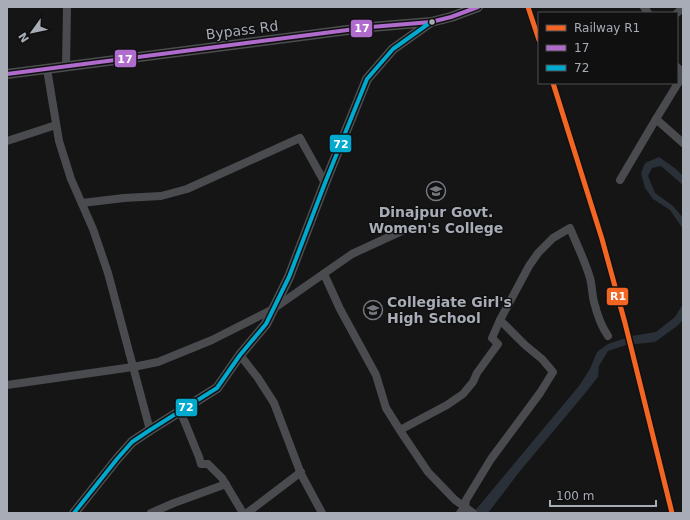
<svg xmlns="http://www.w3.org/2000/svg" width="690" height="520" font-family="'DejaVu Sans',sans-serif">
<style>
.water{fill:#293037}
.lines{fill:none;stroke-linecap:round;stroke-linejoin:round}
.minor{stroke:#4a4b4e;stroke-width:8}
.major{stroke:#4c4e50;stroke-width:10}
.bus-1-casing{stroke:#101011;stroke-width:7}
.bus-2-casing{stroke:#101011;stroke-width:7}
.bus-1{stroke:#b06ccc;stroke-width:4}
.bus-2{stroke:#00a9ce;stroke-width:4}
.rail-1-casing{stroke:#101011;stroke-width:8}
.rail-1{stroke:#f26522;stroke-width:5}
.bus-dot{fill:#a7acb6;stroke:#101011;stroke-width:1.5}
.labels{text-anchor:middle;stroke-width:3;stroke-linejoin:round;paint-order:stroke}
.street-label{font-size:14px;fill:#a7acb6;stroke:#101011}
.poi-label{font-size:14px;font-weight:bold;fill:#a7acb6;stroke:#101011}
.line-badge{stroke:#101011;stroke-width:1.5}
.badge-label{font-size:11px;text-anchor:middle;font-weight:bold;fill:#fff}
</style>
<rect width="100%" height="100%" fill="#151516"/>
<g class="water">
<path d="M659 157 676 169 683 176V185L661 166 652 168 648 176 655 193 673 206 683 218V229L670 210 653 199 645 188 641 173 645 163Z"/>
<path d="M683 304V320L677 326 655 342 626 345 608 351 599 366 598 377 582 397 520 471 488 513H473L579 386 590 369 597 352 608 344 632 336 656 332 675 317Z"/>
</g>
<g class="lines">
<g class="minor">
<path d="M644 7 648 13"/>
<path d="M677 13 683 8"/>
<path d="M66 67 67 7"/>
<path d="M677 67 683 73"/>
<path d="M47 69 59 141 71 179 93 229 108 273 150 430"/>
<path d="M683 75 656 119 683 143"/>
<path d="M7 141 56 125"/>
<path d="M620 180 656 119"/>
<path d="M82 203 124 198 161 196 187 189 300 138 325 183"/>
<path d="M324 274 340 309 376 375 386 408 403 435 428 472 455 500 465 507 473 513"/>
<path d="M240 355 258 378 274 403 301 474 322 513"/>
<path d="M7 385 133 367 158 362 212 340 273 309 352 254 404 230"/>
<path d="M180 411 186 425 199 457 201 464H208L222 478 243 513"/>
<path d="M400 430 447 405 463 394 473 382 477 373 498 344 492 338 500 320 529 266 538 253 553 238 570 228C577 245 585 261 590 278 592 285 592 294 594 302 597 314 601 326 608 336"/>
<path d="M151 513 174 503 226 484"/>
<path d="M247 513 301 472"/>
<path d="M460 513 465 507 466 500 491 459 540 393 553 372 542 359 525 345 500 320"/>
</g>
<g class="major">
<path d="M7 74 371 27 431 22 451 17 478 7"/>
<path d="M74 513 117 459 132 442 150 430 217 388 240 355 266 324 289 277 325 183 367 79 393 49 431 22"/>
</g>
<defs>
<path id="bus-1" d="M7 74 371 27 431 22 451 17 478 7"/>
<path id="bus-2" d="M74 513 117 459 132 442 150 430 217 388 240 355 266 324 289 277 325 183 367 79 393 49 431 22"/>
</defs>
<use href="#bus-1" class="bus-1-casing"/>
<use href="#bus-2" class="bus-2-casing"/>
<use href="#bus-1" class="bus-1"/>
<use href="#bus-2" class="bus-2"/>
<defs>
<g id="rail-1">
<path d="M528 7 539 40"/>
<path d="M553 83 602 239 625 323 672 513"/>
</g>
</defs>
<use href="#rail-1" class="rail-1-casing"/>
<use href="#rail-1" class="rail-1"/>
</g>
<defs>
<symbol id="university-ring" viewBox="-11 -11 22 22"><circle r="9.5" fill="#101011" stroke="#74777e" stroke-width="1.5"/><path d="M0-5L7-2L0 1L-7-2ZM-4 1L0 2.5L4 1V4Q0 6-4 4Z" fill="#74777e"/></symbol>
</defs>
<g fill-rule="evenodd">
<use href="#university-ring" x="425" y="180" width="22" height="22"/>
<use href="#university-ring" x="362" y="299" width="22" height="22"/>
</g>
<circle class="bus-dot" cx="432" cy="22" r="3.5"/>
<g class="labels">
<g class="street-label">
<text transform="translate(242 30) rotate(-7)" y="5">Bypass Rd</text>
</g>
<g class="poi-label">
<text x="436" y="217">Dinajpur Govt.<tspan x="436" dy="16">Women's College</tspan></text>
<text x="387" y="307" text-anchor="start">Collegiate Girl's<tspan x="387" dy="16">High School</tspan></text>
</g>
</g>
<g class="line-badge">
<rect x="350" y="19" width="23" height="19" rx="4" fill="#b06ccc"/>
<rect x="114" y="49" width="23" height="19" rx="4" fill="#b06ccc"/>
<rect x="329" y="134" width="23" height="19" rx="4" fill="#00a9ce"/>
<rect x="606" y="287" width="23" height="19" rx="4" fill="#f26522"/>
<rect x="175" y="398" width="23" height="19" rx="4" fill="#00a9ce"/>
</g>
<g class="badge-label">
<text x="362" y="32">17</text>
<text x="125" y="63">17</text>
<text x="341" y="148">72</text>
<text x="618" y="300">R1</text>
<text x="186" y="411">72</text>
</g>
<rect width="690" height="520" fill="none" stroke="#a7acb6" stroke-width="16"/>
<rect x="538" y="12" width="140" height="72" fill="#101011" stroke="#4c4e53"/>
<rect x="546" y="25" width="20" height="6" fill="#f26522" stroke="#4c4e53"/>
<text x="574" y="32" font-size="12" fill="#a7acb6">Railway R1</text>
<rect x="546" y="45" width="20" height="6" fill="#b06ccc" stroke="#4c4e53"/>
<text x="574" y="52" font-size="12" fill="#a7acb6">17</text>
<rect x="546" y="65" width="20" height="6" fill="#00a9ce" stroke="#4c4e53"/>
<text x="574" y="72" font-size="12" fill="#a7acb6">72</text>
<g transform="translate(32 32) rotate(237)" stroke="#101011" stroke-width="3" paint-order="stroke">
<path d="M0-3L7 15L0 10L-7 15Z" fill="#a7acb6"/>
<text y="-6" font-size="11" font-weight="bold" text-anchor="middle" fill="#a7acb6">N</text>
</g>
<path d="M550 500v6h106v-6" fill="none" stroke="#a7acb6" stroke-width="2"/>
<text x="556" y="500" font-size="12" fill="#a7acb6" stroke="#101011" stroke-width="3" paint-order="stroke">100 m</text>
</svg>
